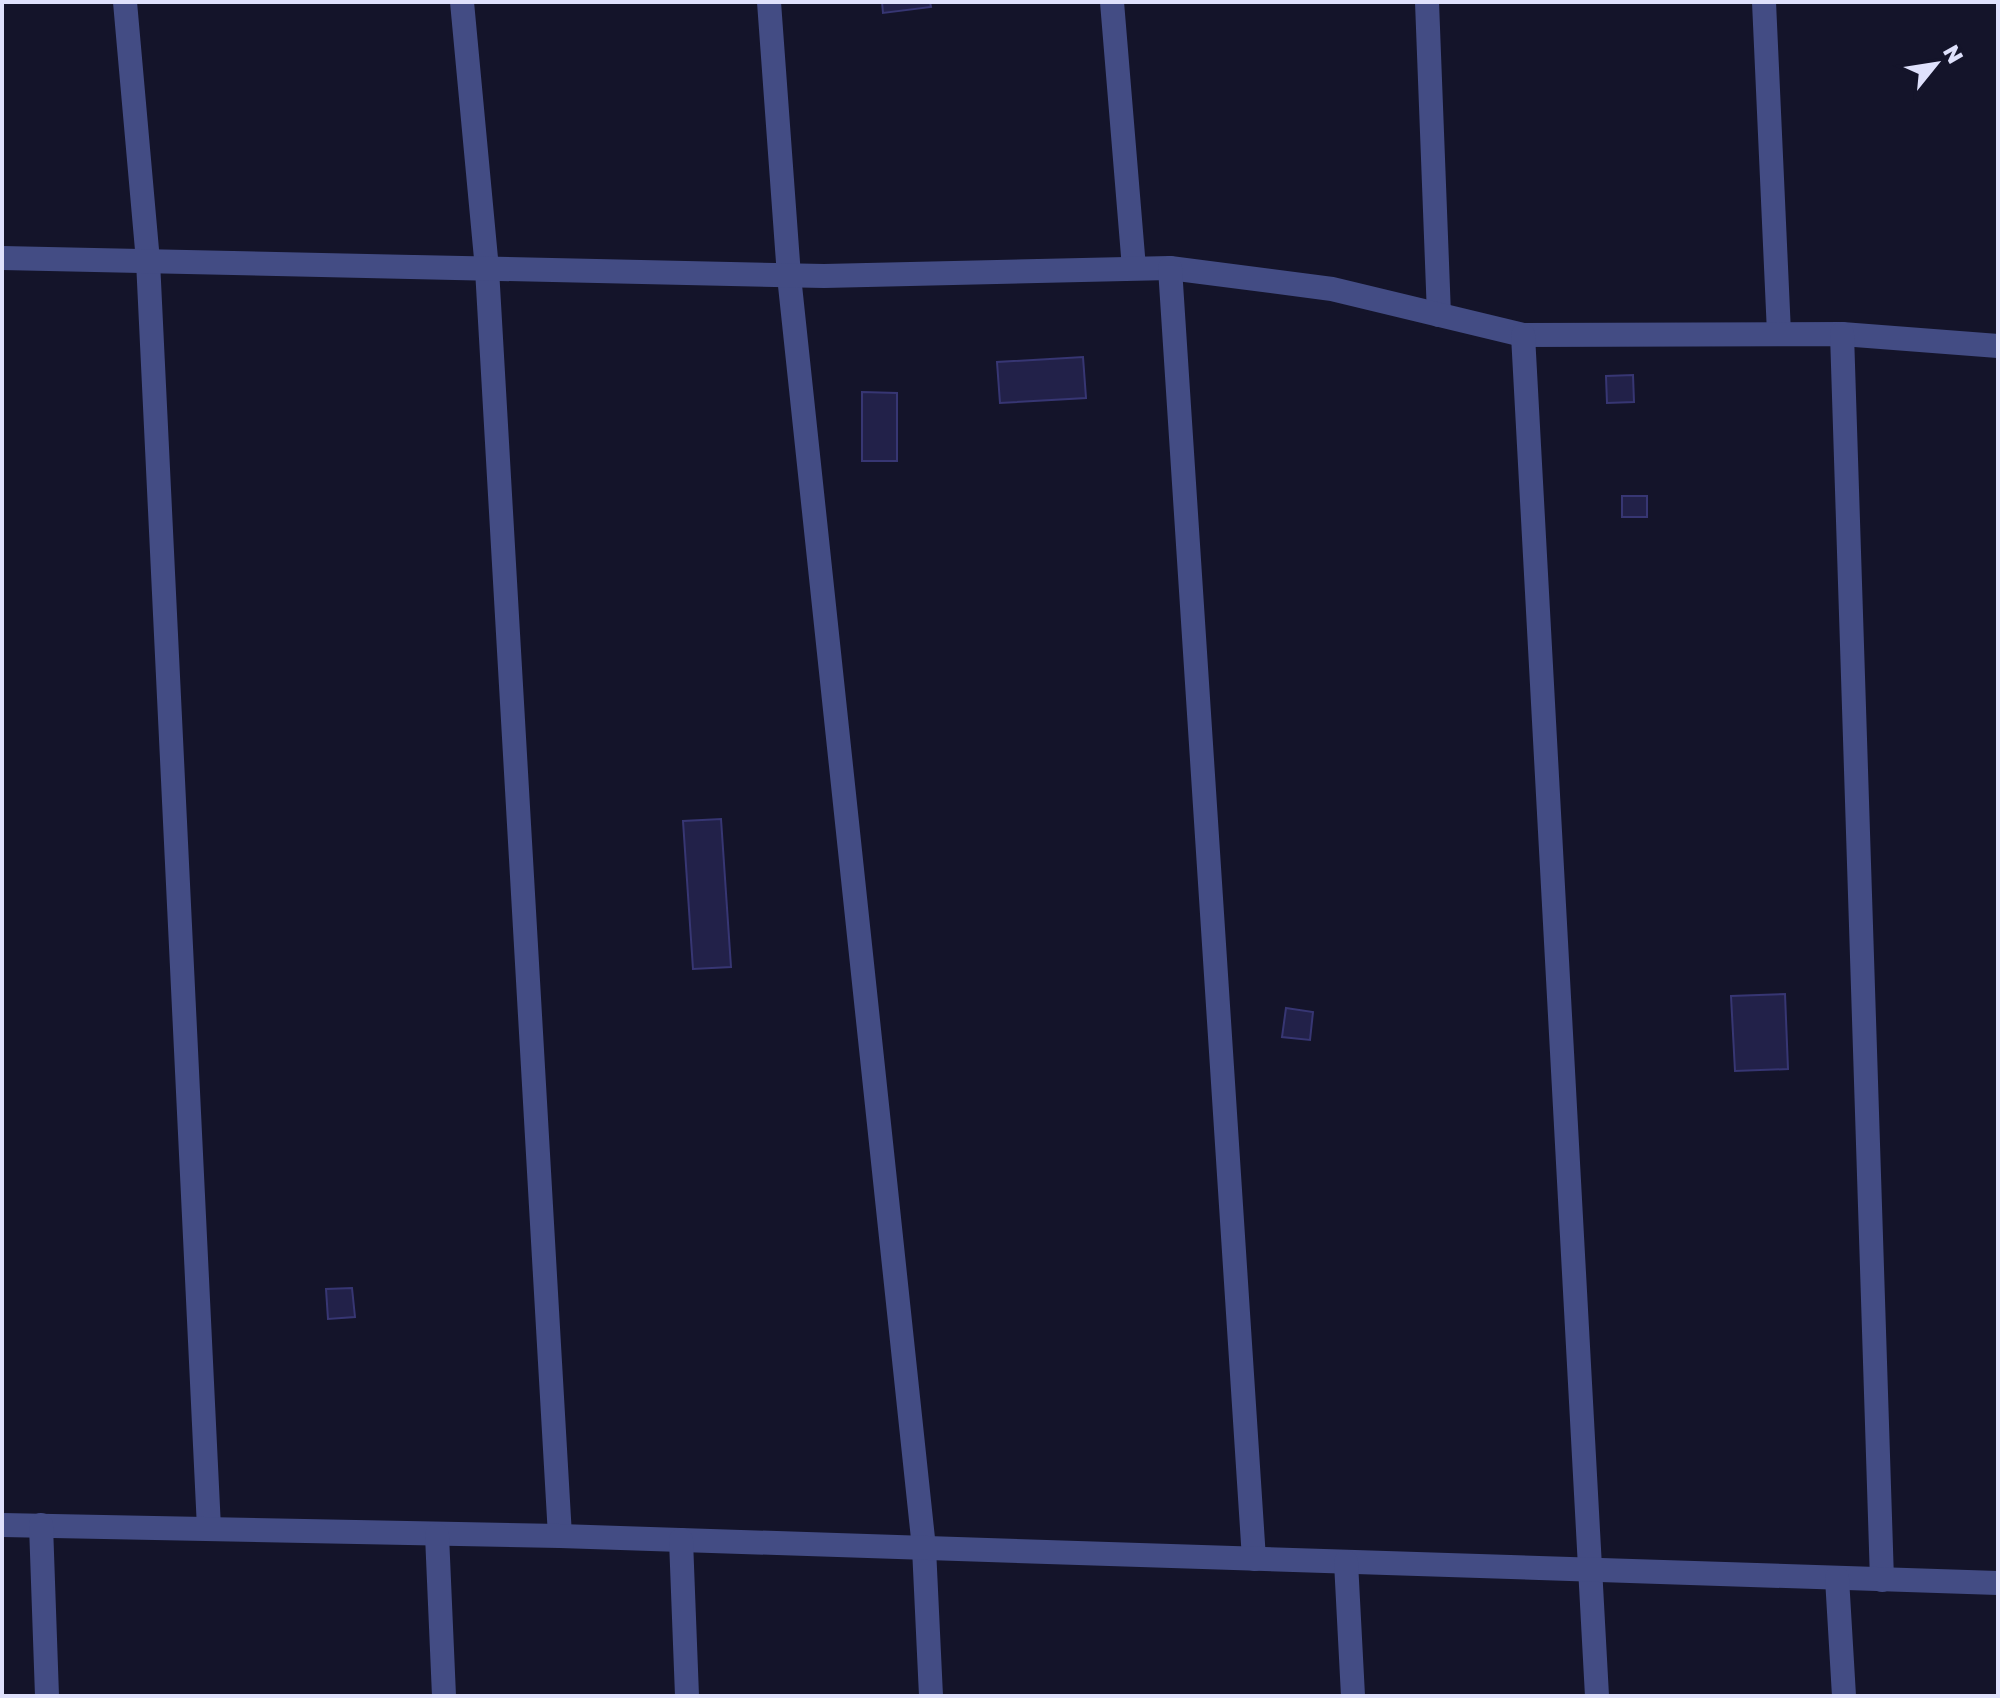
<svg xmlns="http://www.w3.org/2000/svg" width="2000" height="1698" font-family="'Golos Text',sans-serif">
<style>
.building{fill:#222149;stroke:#373673;stroke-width:2}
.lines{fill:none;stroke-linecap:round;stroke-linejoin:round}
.minor{stroke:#434c84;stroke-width:24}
</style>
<rect width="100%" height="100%" fill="#14142a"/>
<g class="building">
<path d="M882 2H930L931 7 883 13Z"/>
<path d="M1083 357 1086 398 1000 403 997 362Z"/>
<path d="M1633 375 1634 402 1607 403 1606 376Z"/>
<path d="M862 392 897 393V461H862Z"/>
<rect x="1622" y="496" width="25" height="21"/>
<path d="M721 819 731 967 693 969 683 821Z"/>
<path d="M1785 994 1788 1069 1735 1071 1731 996Z"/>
<path d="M1286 1008 1313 1012 1310 1040 1282 1037Z"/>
<path d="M352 1288 355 1317 328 1319 326 1289Z"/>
</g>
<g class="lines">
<g class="minor">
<path d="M125 2 148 261 209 1528"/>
<path d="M462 2 487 269 560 1536"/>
<path d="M769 2 789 276 924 1548 931 1696"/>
<path d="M1112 2 1134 268"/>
<path d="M1427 2 1439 315"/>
<path d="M1764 2 1779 333"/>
<path d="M2 258 824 276 1170 268 1332 289 1523 335 1842 334 1998 346"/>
<path d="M1170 268 1254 1559"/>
<path d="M1842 334 1882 1580"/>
<path d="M1523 335 1597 1696"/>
<path d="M2 1525 560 1536 1998 1583"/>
<path d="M41 1525 47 1696"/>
<path d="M437 1535 444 1696"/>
<path d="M681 1540 687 1696"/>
<path d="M1346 1562 1353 1696"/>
<path d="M1837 1578 1844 1696"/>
</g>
</g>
<rect width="2000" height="1698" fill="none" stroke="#dfe1fc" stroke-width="8"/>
<g transform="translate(1936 64) rotate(60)" stroke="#14142a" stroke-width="6" paint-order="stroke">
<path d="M0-6L14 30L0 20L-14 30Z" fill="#dfe1fc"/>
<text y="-12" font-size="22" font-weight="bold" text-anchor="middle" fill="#dfe1fc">N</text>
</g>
</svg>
